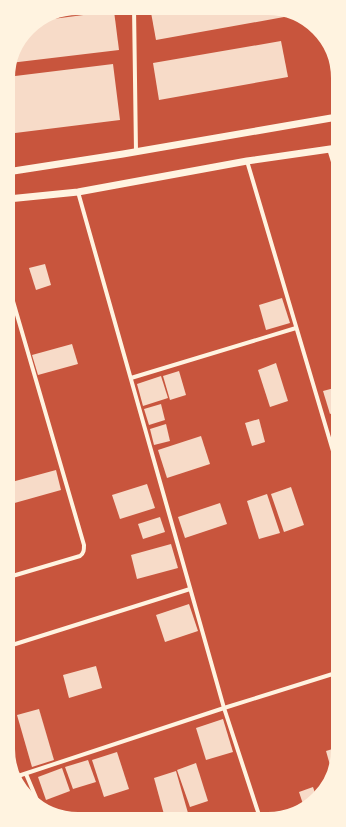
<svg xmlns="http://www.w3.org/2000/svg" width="346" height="827" font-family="'Titillium Web',sans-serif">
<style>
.building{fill:#f7dbc8}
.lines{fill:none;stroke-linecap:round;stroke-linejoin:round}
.minor{stroke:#fff3e0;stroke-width:4}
.tertiary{stroke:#fff3e0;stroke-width:7}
.rim{fill:none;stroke:#fff3e0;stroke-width:2}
</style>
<rect width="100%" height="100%" fill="#c8553d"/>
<g class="building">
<path d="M150 7 282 8 284 17 156 40Z"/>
<path d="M114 11 119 50 10 63 14 46 31 25 45 20Z"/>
<path d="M281 41 288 77 159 100 153 63Z"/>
<path d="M113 64 120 120 7 134V77Z"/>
<path d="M45 264 51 285 36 290 29 268Z"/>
<path d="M282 298 290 323 266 330 259 305Z"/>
<path d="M72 344 78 364 38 375 32 355Z"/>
<path d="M276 363 288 401 270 407 258 370Z"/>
<path d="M179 371 186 395 170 400 163 376Z"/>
<path d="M161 376 168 398 143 406 137 384Z"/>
<path d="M338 387V411L330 414 323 391Z"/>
<path d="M161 404 165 420 149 425 144 409Z"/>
<path d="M259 419 265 442 252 446 245 423Z"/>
<path d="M166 424 170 441 154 445 150 429Z"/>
<path d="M201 436 210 464 167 478 158 450Z"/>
<path d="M56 470 61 490 11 504 8 493V483Z"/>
<path d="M147 484 155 508 120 519 112 495Z"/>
<path d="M291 487 304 525 284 532 271 494Z"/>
<path d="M267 494 280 533 259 539 247 501Z"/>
<path d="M220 503 227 524 185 538 178 517Z"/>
<path d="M160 517 165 532 143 539 138 524Z"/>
<path d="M171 544 178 568 137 579 131 555Z"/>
<path d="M189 604 198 631 165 642 156 615Z"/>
<path d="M96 666 102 688 69 698 63 675Z"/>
<path d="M39 709 54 760 32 767 17 715Z"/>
<path d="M223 719 233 752 206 760 196 728Z"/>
<path d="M339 747V754L335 763 330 765 326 751Z"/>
<path d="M117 752 129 789 104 797 92 760Z"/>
<path d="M88 760 96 782 73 789 65 767Z"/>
<path d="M196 763 208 801 190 807 177 770Z"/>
<path d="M62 768 70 791 46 800 38 777Z"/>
<path d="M176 771 188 813 170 818H165L154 778Z"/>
<path d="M313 787 317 799 304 807 299 792Z"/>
</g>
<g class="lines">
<g class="minor">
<path d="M134 7 136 152"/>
<path d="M329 149 337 175"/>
<path d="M247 161 338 468"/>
<path d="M78 192 224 708 260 818"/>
<path d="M8 284 84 545C84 550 84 553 80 556L9 577"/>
<path d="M131 378 296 328"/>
<path d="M9 646 190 589"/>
<path d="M26 774 40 807"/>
<path d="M15 777 224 708 339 672"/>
</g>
<g class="tertiary">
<path d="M7 172 123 154 337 117"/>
<path d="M8 199 78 192 247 161 337 148"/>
</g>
</g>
<path d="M0 0H346V827H0ZM78 14H268A64 64 0 0 1 332 78V749A64 64 0 0 1 268 813H78A64 64 0 0 1 14 749V78A64 64 0 0 1 78 14Z" fill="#fff3e0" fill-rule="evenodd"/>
<path class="rim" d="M78 14H268A64 64 0 0 1 332 78V749A64 64 0 0 1 268 813H78A64 64 0 0 1 14 749V78A64 64 0 0 1 78 14Z"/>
</svg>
